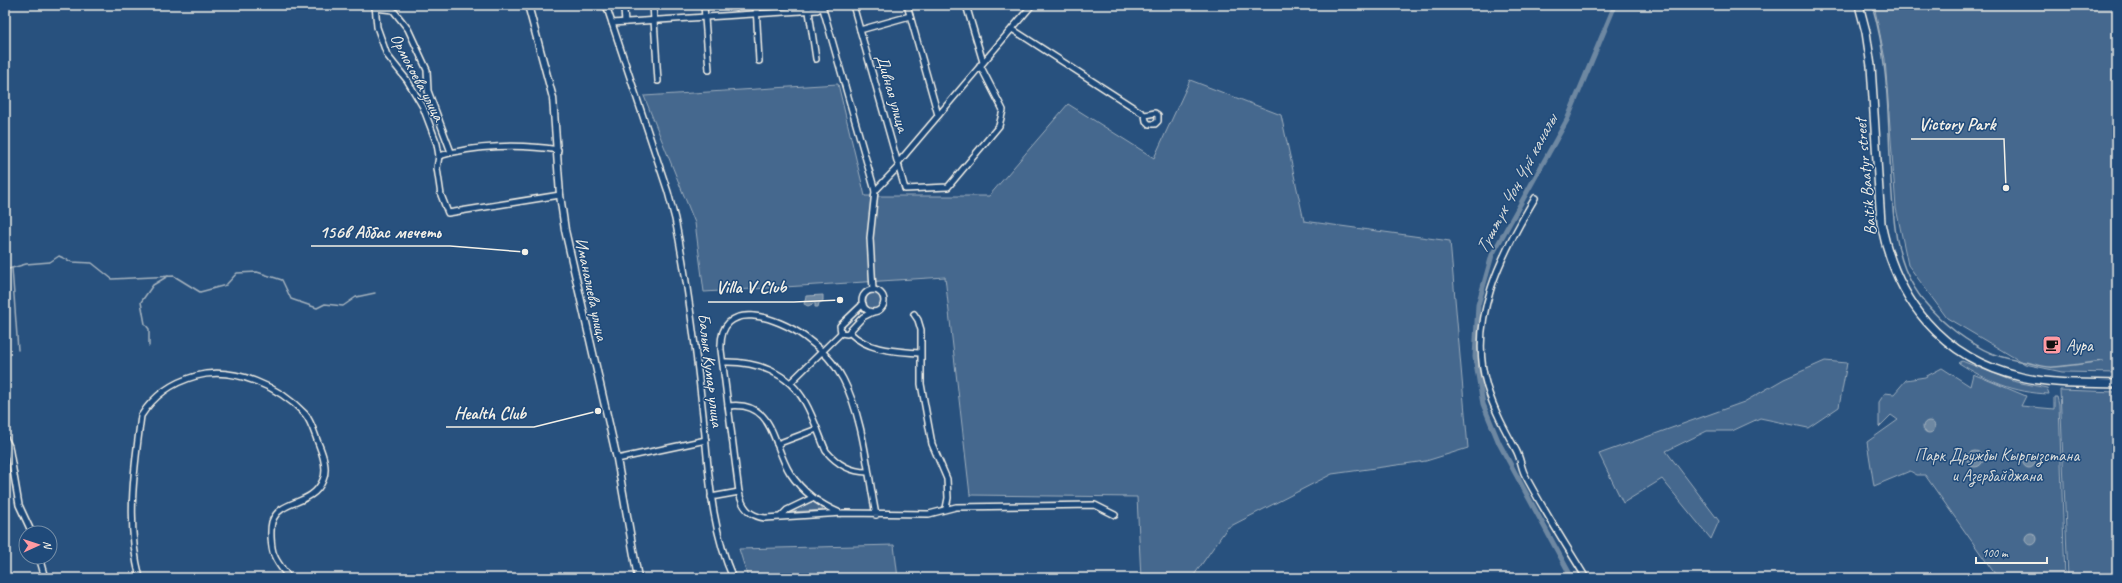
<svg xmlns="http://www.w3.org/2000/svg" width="2122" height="583" font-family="Caveat,sans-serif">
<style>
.green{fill:#45688e;stroke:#9cacbb}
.water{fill:#6e88a2;stroke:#a4b2be}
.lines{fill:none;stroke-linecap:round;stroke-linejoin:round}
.stream{stroke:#a4b2be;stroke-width:1.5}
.canal{stroke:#6e88a2;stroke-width:5}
.minor-casing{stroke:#f4f1e8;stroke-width:8}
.tertiary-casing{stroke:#f4f1e8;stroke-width:9}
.secondary-casing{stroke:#f4f1e8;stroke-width:10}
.minor{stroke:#1f4a7a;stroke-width:5}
.tertiary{stroke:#1f4a7a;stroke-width:6}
.secondary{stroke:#1f4a7a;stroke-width:7}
.labels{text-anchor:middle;stroke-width:3;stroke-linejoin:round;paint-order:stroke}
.street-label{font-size:17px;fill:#f4f1e8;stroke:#1f4a7a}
.poi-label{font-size:17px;fill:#f4f1e8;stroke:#1f4a7a;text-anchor:start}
.park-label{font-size:17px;fill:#dadcda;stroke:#1f4a7a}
.water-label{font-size:18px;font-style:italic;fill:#d9dcda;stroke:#1f4a7a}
.leader{fill:none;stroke:#f4f1e8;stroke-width:1.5}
.callout-dot{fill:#f4f1e8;stroke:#1f4a7a;stroke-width:1.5}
.callout-label{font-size:18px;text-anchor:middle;font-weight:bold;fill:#f4f1e8;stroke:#1f4a7a;stroke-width:3;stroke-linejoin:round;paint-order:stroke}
</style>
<rect width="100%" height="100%" fill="#28517e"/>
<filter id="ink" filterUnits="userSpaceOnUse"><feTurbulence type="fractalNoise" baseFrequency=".025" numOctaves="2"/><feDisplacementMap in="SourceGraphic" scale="8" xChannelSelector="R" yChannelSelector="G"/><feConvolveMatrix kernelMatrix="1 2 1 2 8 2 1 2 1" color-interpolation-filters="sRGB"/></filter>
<g filter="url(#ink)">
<g class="green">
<path d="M1874 5H2117V373L2062 372 2025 364 1947 318 1908 265 1896 208 1885 59Z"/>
<path d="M1190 80 1281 115 1304 221 1450 241 1468 448 1426 461 1332 474 1227 528 1192 578H1141L1137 497 970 495 945 277 704 292 695 223 644 96 838 84 865 196H989L1068 104 1154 158Z"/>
<circle cx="874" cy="301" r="8"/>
<path d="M1825 361 1847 363 1839 407 1808 428 1760 418 1732 431H1707L1666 451 1719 521 1711 539 1662 479 1623 503 1599 454 1744 402 1784 379Z"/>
<path d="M1962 361 2016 382 2047 388 2049 394C2015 393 1987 381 1959 363Z"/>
<path d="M1942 368 1970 386 1973 374 2026 396 2021 406 2054 409V397H2057L2059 405 2065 578H1996L1995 574 1925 475H1917L1910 471 1874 486 1867 442 1898 420 1891 415 1879 427V402L1885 393 1894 394 1906 380 1925 377Z"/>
<path d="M2060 390 2117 392V578H2068Z"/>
<path d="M811 502 819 504 823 510 790 512Z"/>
<path d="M894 545 898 578H748L739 549Z"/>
</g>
<g class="water">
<path d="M823 295V301L819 303 818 307H815V303L808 306 804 304 806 296Z"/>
<circle cx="1929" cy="427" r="6"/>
<circle cx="1975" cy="459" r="8"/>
<circle cx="2029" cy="462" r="6"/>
<circle cx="2031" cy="539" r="6"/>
</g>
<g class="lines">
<g class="stream">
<path d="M1872 5C1889 60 1888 122 1891 179 1893 209 1894 241 1905 269 1915 294 1935 316 1956 332 1983 352 1998 358 2030 363 2038 365 2047 368 2054 367 2070 366 2087 363 2103 361"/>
<path d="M12 268 18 350"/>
<path d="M5 270 26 264 50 262 59 256 72 262 92 263 112 279 174 276 200 292 226 285 237 273 257 272 282 280 291 299 317 308 325 304 343 306 356 297 375 293"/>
<path d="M149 346V329L145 324 141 302 153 285 168 276"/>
<path d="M2113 361H2117"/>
</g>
<path class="canal" d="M1572 578 1499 443 1483 404 1475 357 1478 305 1492 255 1567 120 1615 5"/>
<defs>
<g id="minor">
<path d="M375 5 377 27 387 55 407 80 423 107 437 144 439 156 437 168 441 195 448 213 560 195"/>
<path d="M606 5 668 192 675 219C688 283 696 349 703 415 709 470 710 526 733 578"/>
<path d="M653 5 658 81"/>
<path d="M704 5 709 70"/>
<path d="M756 5 759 61"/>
<path d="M808 5 816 59"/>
<path d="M822 5 875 191 870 238 873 290"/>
<path d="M853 5 905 189 948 187 999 126 1003 110 980 65"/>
<path d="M907 5 938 115"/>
<path d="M966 5 983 62"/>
<path d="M375 8 393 10 408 29 427 70 428 91 451 152"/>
<path d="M624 10 625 22"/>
<path d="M612 23 817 10 822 7"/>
<path d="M1012 29 1145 115 1146 121 1149 124H1155L1158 121V115L1155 113 1145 115"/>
<path d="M860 30 910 16"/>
<path d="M439 156C475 145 521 144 558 150"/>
<path d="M898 163 1032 5"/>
<path d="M875 191 899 166"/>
<path d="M1535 198C1502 253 1467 320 1487 387 1494 410 1505 430 1516 450 1520 457 1521 466 1524 473 1542 508 1566 545 1586 578"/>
<circle cx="873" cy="301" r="11"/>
<path d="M863 304 840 326 841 333 847 334 863 317 873 312"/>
<path d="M914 314 918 320 921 330V384L932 444 947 479 948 498 946 508"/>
<path d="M850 333C869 351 894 351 919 353"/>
<path d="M723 362C756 361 788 372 805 402 814 418 819 435 826 451 837 464 850 472 867 472"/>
<path d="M790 383 841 333"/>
<path d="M728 406C775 400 772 445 790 473 803 493 820 504 840 513"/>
<path d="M5 438 9 446 19 505 32 533"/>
<path d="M777 444 817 429"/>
<path d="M617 459 706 440"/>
<path d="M711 497 739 492"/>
<path d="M876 515C867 470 864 420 843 379 834 362 820 348 805 337 778 317 718 296 721 350L739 492C742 507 749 516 765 518L843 513 929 514 956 507 1095 505 1115 515"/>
<path d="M781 516 787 510 812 498"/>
<path d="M39 557 45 578"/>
<path d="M140 578C126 525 134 469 141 416 154 395 174 382 196 376 234 366 280 387 305 414 312 422 315 436 319 445 323 455 328 469 323 480 312 507 280 498 272 522 270 530 271 548 274 555 277 563 284 571 289 578"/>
</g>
<path id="tertiary" d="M528 5 553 98 560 195 565 230 617 459 638 578"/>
<path id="secondary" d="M1859 5 1866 32 1871 66 1881 223C1896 300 1941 358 2021 377 2052 384 2085 383 2117 384"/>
</defs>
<use href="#minor" class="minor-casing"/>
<use href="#tertiary" class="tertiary-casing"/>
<use href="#secondary" class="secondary-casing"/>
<use href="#minor" class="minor"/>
<use href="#tertiary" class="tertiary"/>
<use href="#secondary" class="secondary"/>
</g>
</g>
<defs>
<symbol id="cafe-square" viewBox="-11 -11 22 22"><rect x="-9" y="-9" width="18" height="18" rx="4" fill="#ff9aa2" stroke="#1f4a7a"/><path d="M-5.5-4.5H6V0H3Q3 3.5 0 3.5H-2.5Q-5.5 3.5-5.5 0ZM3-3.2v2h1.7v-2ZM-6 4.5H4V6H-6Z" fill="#111"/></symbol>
</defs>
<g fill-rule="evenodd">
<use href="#cafe-square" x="2041" y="334" width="22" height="22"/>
</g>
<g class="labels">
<g class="street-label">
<text transform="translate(418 77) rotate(62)" y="6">Ормокоева улица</text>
<text transform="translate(893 93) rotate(74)" y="6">Дивная улица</text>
<text transform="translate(1865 177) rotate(-95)" y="6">Baitik Baatyr street</text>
<text transform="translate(592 289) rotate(78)" y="6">Иманалиева улица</text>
<text transform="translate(711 370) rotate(83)" y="6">Балык Кумар улица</text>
</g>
<g class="poi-label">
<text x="2066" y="351">Аура</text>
</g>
<g class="park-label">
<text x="1997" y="461">Парк Дружбы Кыргызстана<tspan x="1997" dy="20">и Азербайджана</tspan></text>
</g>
<g class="water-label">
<text transform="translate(1516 184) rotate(-62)" y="6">Түштүк Чоң Чүй каналы</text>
</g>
</g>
<path class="leader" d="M2006 188L2004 139H1911M525 252L450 246H311M840 300L794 302H708M598 411L534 427H446"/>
<g class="callout-dot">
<circle cx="2006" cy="188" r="4"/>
<circle cx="525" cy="252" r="4"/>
<circle cx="840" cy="300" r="4"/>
<circle cx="598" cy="411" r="4"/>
</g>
<g class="callout-label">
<text x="1957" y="130">Victory Park</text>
<text x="380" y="238">156в Аббас мечеть</text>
<text x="751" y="293">Villa V Club</text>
<text x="490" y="419">Health Club</text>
</g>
<rect width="2122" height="583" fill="none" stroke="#1f4a7a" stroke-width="20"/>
<rect x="10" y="10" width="2102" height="563" fill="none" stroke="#f4f1e8" stroke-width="1.5" filter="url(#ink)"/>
<g transform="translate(38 545) rotate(87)"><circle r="19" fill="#1f4a7a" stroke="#748da6"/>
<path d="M0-3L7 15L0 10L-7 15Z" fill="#ff9aa2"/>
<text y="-6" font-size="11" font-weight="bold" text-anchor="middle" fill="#f4f1e8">N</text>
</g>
<path d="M1976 557v6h71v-6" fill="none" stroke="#f4f1e8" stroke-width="2"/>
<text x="1982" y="557" font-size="12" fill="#f4f1e8" stroke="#1f4a7a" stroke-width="3" paint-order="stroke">100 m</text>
</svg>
